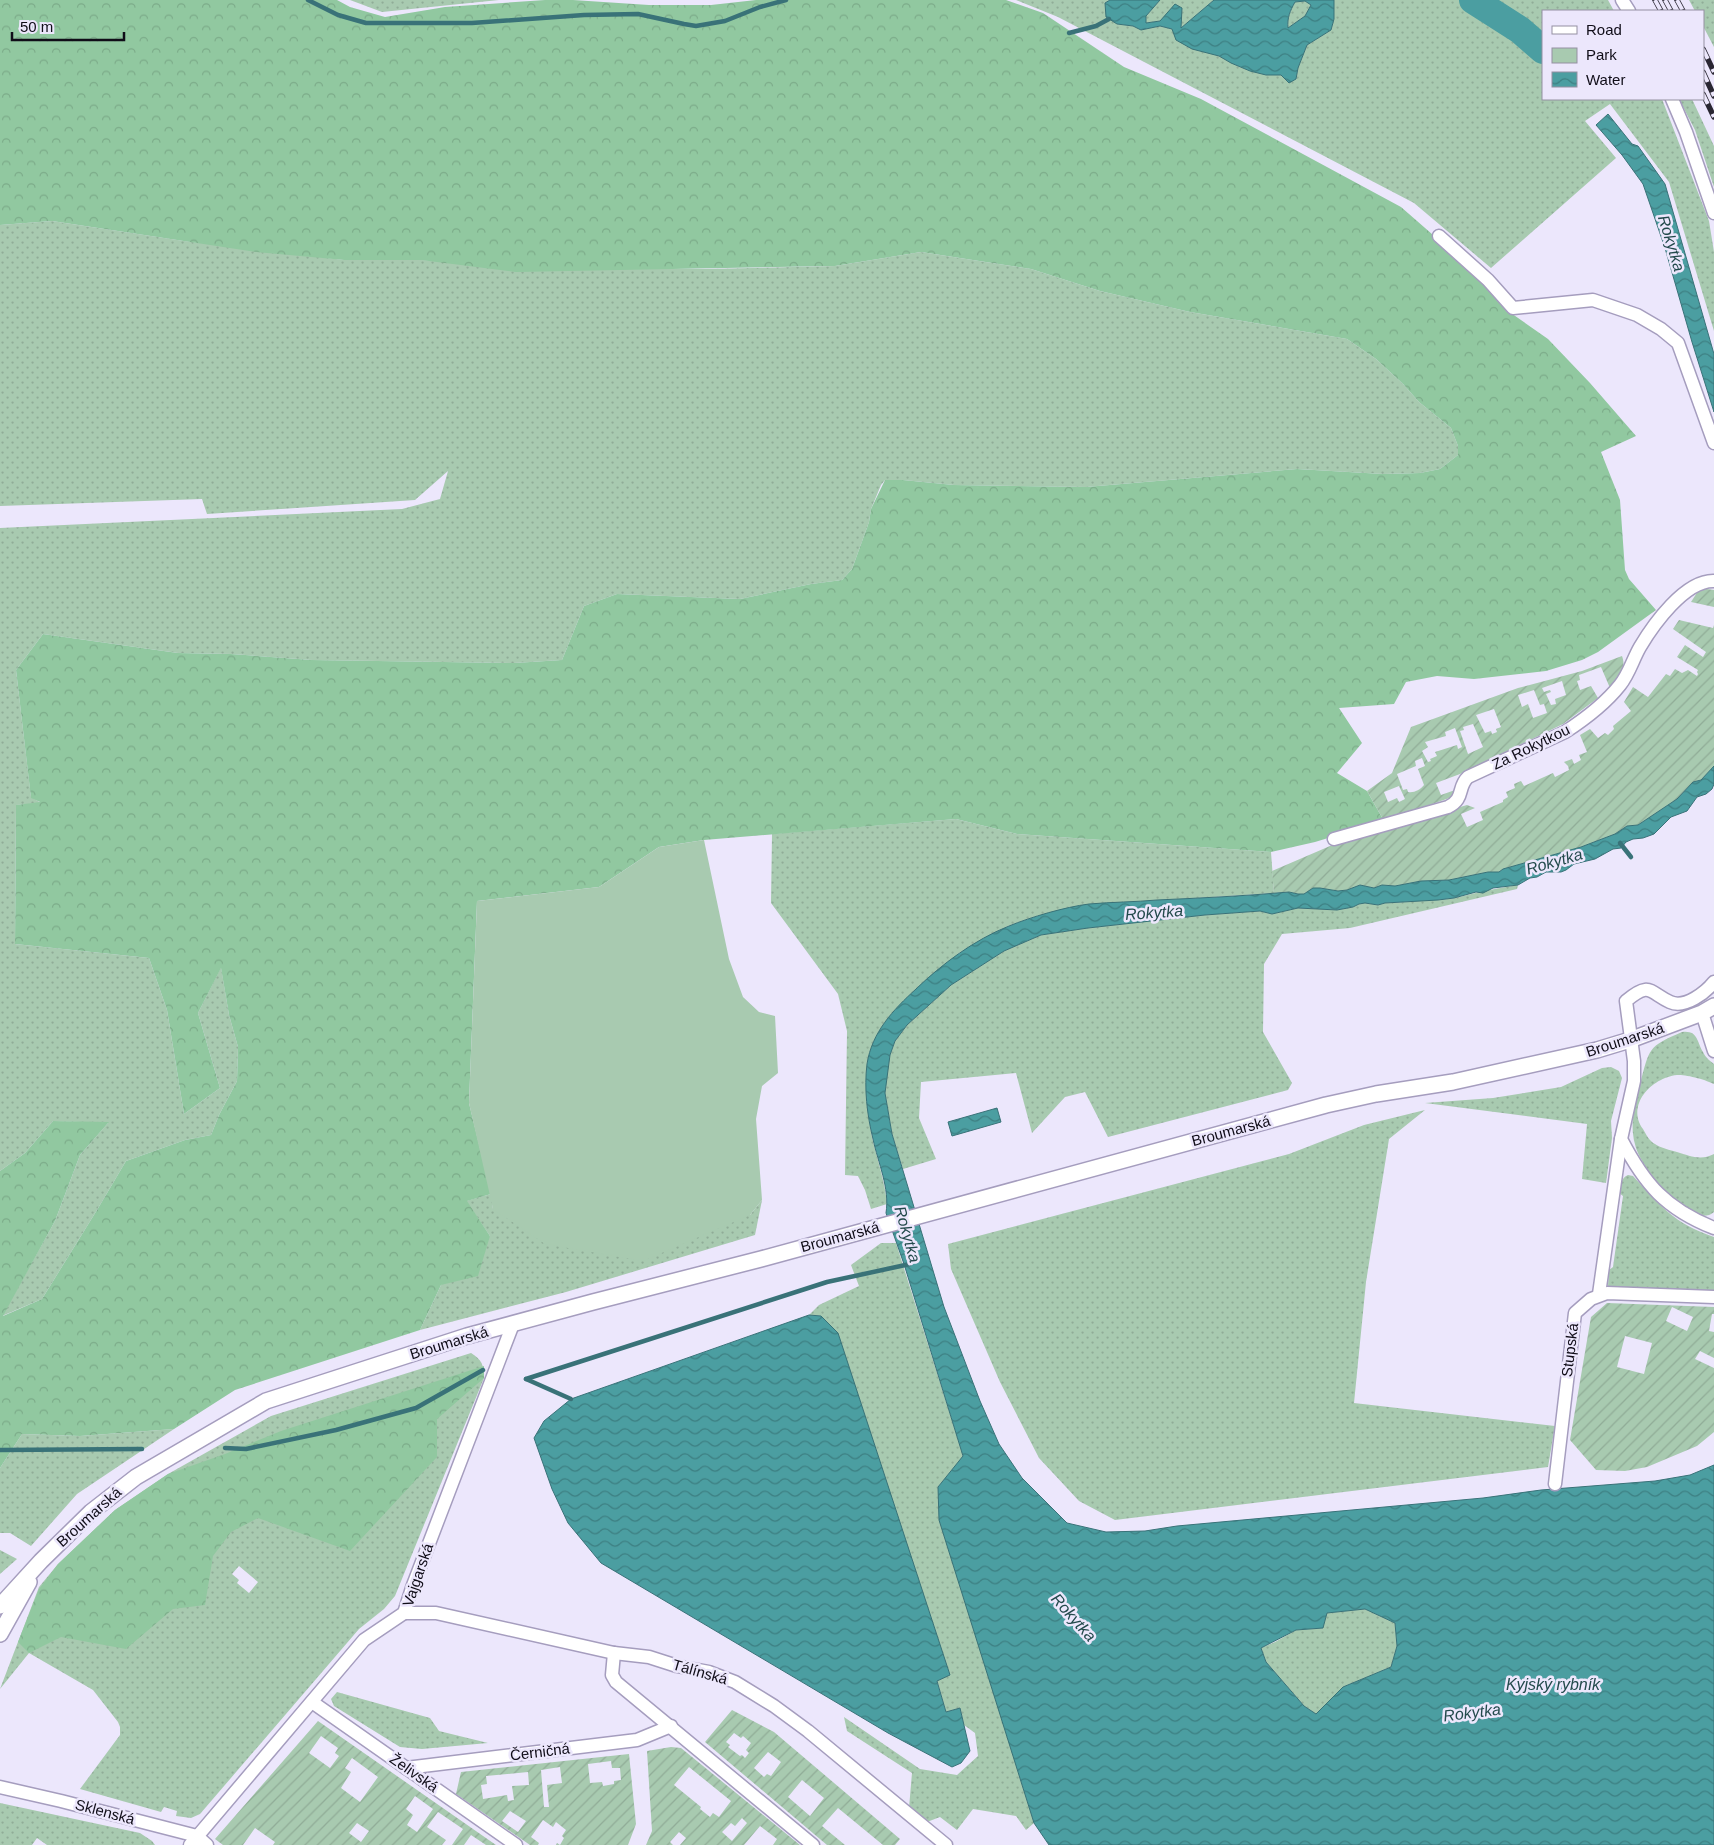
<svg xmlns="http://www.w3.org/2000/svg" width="1714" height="1845" font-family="Arial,sans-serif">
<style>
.grass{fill:url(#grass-dots);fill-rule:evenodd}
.forest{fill:url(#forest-crowns)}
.park{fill:#a8cab0}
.garden{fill:url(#garden-furrows);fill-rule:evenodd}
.water{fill:url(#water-waves);stroke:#397278;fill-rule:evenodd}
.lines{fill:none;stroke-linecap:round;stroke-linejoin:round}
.stream{stroke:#397278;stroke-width:4.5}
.river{stroke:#4b9ea1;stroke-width:28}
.minor-casing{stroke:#a59dbe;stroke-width:15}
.tertiary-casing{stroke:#a59dbe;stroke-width:18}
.minor{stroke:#fff;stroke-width:12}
.tertiary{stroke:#fff;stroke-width:15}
.rail-casing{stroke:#292632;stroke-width:5.5}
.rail{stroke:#ece7fc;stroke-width:4;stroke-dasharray:11;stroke-linecap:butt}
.labels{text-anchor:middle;stroke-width:5;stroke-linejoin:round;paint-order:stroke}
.street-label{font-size:15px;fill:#100d18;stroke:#ece7fc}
.water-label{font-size:16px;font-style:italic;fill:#234a4c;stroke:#ece7fc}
</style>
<defs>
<pattern id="grass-dots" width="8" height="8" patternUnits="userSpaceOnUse" patternTransform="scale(1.25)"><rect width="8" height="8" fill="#a8cab0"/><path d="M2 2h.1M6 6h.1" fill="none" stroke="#90ac97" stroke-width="1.8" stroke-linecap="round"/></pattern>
<pattern id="forest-crowns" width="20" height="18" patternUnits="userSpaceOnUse" patternTransform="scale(1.25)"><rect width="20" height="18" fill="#91c8a0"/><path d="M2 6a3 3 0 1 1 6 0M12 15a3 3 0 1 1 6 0" fill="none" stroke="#7cab89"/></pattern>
<pattern id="garden-furrows" width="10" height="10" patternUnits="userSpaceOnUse" patternTransform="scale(1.25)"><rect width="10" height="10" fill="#a8cab0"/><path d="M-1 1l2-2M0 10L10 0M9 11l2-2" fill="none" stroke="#90ac97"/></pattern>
<pattern id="water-waves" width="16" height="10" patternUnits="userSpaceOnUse" patternTransform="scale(1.25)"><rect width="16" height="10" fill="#4b9ea1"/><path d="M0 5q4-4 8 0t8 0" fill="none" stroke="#3d7f82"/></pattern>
</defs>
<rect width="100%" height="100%" fill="#ece7fc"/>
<g class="grass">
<path d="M350 0H499L382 12Z"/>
<path d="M1016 0H1110L1105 3 1117 24 1133 26 1141 30 1160 26 1172 29 1207 52 1219 56 1240 67 1266 75H1281L1296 79 1298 68 1307 45 1331 30 1334 19V0H1608L1614 11H1543V99H1662L1709 221 1714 252V331L1669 182 1610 104 1585 121 1616 158 1491 268 1414 203 1058 17Z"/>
<path d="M1160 0H1214L1181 28 1160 21 1146 23V16Z"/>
<path d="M1689 0H1714V47L1703 26V11H1695Z"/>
<path d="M1305 1 1311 5 1305 16 1288 28C1287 18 1290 11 1295 2Z"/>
<path d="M1679 99H1692L1714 146V187L1695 130Z"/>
<path d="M52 221 184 241 344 260H421L650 269H705L835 266 921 252 1031 269 1100 291 1190 312 1347 339 1376 359 1403 384 1419 402 1451 428 1458 446V455L1440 469 1420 473 1383 474 1297 469 1086 487 954 485 903 480H885L881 485 871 509 869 522 852 569 842 580 811 584 740 599 617 594 584 606 562 660 514 663 312 660 231 654 178 653 43 634 16 670 31 797 41 803 16 805 15 944 149 958 167 1010 184 1114 220 1088 198 1013 221 967 229 1015 238 1047 237 1081 219 1115 211 1135 185 1140 126 1161 97 1210 42 1299 2 1316 55 1221 80 1155 108 1123 53 1121 25 1153 0 1171V528L402 509 440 499 448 471 415 500 207 514 202 499 0 506V225Z"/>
<path d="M956 819 1017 834 1271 852 1274 893 1087 905 1037 916 1008 926 959 953 867 1063C867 1088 867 1112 872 1137 877 1159 885 1181 887 1204L871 1209 865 1190 858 1176 845 1175 847 1031 838 994 771 903 772 834Z"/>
<path d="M1518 885 1517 889 1350 928 1282 934 1264 964 1263 1032 1292 1083 1288 1090 1108 1137 1085 1092 1065 1097 1032 1133 1016 1073 921 1082 919 1118 936 1159 903 1169 892 1134 885 1093 887 1070 890 1055 895 1041 907 1025 951 985 1004 951 1041 935 1088 928 1205 915 1260 911 1272 914 1298 908 1337 910 1353 907 1359 904 1365 903 1378 905 1385 903C1398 903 1411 901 1424 900 1435 900 1447 900 1459 897 1478 892 1498 888 1518 885Z"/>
<path d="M1682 1032C1698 1030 1697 1042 1703 1052 1705 1057 1710 1061 1714 1064V1084C1707 1080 1685 1074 1677 1075 1651 1078 1626 1105 1643 1129 1646 1134 1649 1141 1655 1144 1661 1148 1670 1150 1677 1152 1690 1156 1701 1161 1714 1154V1212C1691 1232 1642 1168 1636 1148 1629 1127 1634 1105 1640 1084 1650 1048 1647 1047 1682 1032Z"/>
<path d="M1611 1067 1619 1071 1622 1078 1611 1121 1612 1138 1606 1183 1582 1179 1587 1124 1425 1103 1493 1098 1561 1087 1602 1068Z"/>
<path d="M1425 1110 1389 1139 1366 1282 1354 1403 1555 1426 1548 1467 1115 1520 1079 1501 1039 1458 1000 1382 951 1269 948 1244 1289 1154 1364 1125Z"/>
<path d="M1628 1175 1633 1176C1661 1206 1673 1223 1714 1237V1293L1609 1288 1608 1286 1609 1270 1613 1267 1623 1196 1619 1193C1620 1185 1621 1178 1628 1175Z"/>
<path d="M491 1194 493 1209 750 1215 762 1200 755 1235 566 1292 420 1330 441 1285 490 1236 466 1201Z"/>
<path d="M881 1243H896L962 1452 963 1457 938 1487 1011 1747 1034 1823 1026 1830 1016 1816 973 1809 957 1830 940 1817 927 1822 909 1808 912 1773 847 1731 844 1717 920 1769 957 1775 978 1756 975 1733 964 1725 960 1708 946 1712 937 1680 950 1675 821 1316 809 1315 819 1305 859 1286 851 1265Z"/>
<path d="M471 1353C482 1360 484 1365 484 1378L395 1596 384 1609 359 1629 200 1814 191 1818 176 1816 177 1811 164 1807 161 1812 80 1789 120 1735V1727L118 1722 93 1690 29 1653 0 1689 39 1587 58 1564 115 1510 168 1474 271 1416ZM239 1566 258 1582 249 1593 237 1583 239 1580 232 1574Z"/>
<path d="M174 1429 77 1494 31 1546 10 1533H0V1468L22 1434 80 1436Z"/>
<path d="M0 1550 17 1559 0 1574Z"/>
<path d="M1365 1609 1395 1623 1397 1646 1391 1667 1343 1687 1316 1714 1304 1706 1266 1662 1261 1648 1275 1642 1296 1630 1322 1628 1327 1613Z"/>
<path d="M337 1692 430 1718 439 1731 488 1743 422 1749 400 1747 334 1706 331 1699Z"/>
<path d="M0 1803 140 1833 152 1841 155 1845H47L37 1838 32 1845H0Z"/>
</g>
<g class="forest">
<path d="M0 0H337L350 7 385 17 445 7 545 0H573L649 5H711L756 0H1006L1043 13 1124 67 1201 99 1401 207 1464 262 1508 311 1548 339 1590 383 1636 436 1601 452 1620 500 1625 570 1629 579 1656 610 1598 652 1582 660 1546 671 1474 679 1437 676 1406 682 1394 704 1339 708 1362 743 1337 773 1367 791 1384 821 1315 842 1271 852 1017 834 956 819 704 840 659 847 599 887 477 901 469 1103 491 1194 467 1201 490 1236 478 1276 441 1285 420 1330 235 1390 174 1429 80 1436 22 1434 0 1468V1171L25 1153 53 1121 109 1122 80 1155 55 1221 3 1316 42 1299 97 1210 126 1161 185 1140 211 1135 219 1115 237 1081 238 1047 229 1015 221 968 198 1013 220 1088 184 1114 167 1010 149 958 15 944 16 805 40 802 31 798 16 670 43 634 178 653 231 654 312 660 514 663 562 660 584 606 617 594 740 599 811 584 842 580 852 569 869 522 871 509 885 480H903L954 485 1086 487 1297 469 1383 474 1420 473 1440 469 1458 455V446L1451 428 1419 402 1403 384 1376 359 1347 339 1190 312 1100 291 1031 269 921 252 835 266 516 272 421 260H344L256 252 52 221 0 225Z"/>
<path d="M484 1366V1378L437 1419V1457L350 1551 258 1518 231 1532 213 1556 205 1605 173 1609 126 1649 61 1637 29 1653 18 1642 39 1589 58 1564 115 1510 168 1474 225 1454 281 1431Z"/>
</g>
<path class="park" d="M704 840 729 959 743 997 759 1012 775 1016 778 1073 762 1086 756 1119 762 1200 750 1215 643 1261 545 1244 493 1209 469 1103 477 901 599 887 659 847Z"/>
<g class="garden">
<path d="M1700 588 1714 590V607L1691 602Z"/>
<path d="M1679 620 1713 628 1714 625V766L1701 780 1693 782 1677 799 1638 825 1627 826 1615 834 1581 847 1503 869 1499 872H1488L1449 880 1421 881 1395 886 1382 885 1374 888 1360 885 1347 890 1338 891 1320 888H1313L1304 894H1298L1289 892 1274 893 1272 871 1337 843 1467 805 1475 808 1461 814 1467 827 1483 820 1480 812 1503 802V800L1508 797 1506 792 1515 788 1514 784 1521 781 1524 786 1553 773 1555 777 1569 770 1568 766 1564 762 1572 759 1574 764 1581 760 1579 755 1587 752 1580 735 1590 729 1598 738 1605 733 1608 735 1614 729 1613 726 1631 711 1624 702 1633 687 1648 697 1666 674 1670 676 1675 669 1682 673 1688 670 1697 676 1698 674 1697 672 1698 670 1677 657 1685 645 1703 657 1706 652 1673 629Z"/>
<path d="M1622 656C1627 669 1618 678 1610 688L1601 667 1579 675 1580 680 1577 681 1580 690 1591 686 1598 698 1563 724 1460 774 1436 783 1441 795 1455 790V796L1384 821 1367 791 1392 773 1411 727 1518 688 1582 671ZM1562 681 1566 695 1555 699 1556 704 1551 705 1546 694 1551 692 1550 690 1544 692 1542 688ZM1534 690 1540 705 1544 704 1547 713 1533 718 1528 704 1522 707 1518 695ZM1494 709 1501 727 1496 729 1497 732 1492 734 1491 731 1485 733 1476 715ZM1473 724 1483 747 1468 754 1460 731 1464 730 1463 727ZM1455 728 1462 747 1458 749 1457 745 1435 752 1437 756 1430 759 1431 761 1428 762 1422 751 1428 747 1425 742 1446 736 1445 732ZM1422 758 1425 766 1418 769 1424 785C1420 790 1414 793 1408 792L1407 789 1403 790 1397 774 1416 766 1415 761ZM1399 786 1405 799 1399 802 1397 798 1388 802 1384 792Z"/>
<path d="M1607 1303 1714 1307V1314H1712L1709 1331 1714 1332V1358L1700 1351 1695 1359 1714 1368V1432L1697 1446 1647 1467 1625 1471 1596 1470 1570 1440 1591 1317ZM1672 1307 1693 1317 1687 1331 1666 1321ZM1625 1336 1652 1343 1644 1374 1617 1367Z"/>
<path d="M732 1710 774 1732 900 1839 895 1845H883L838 1808 822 1826 845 1845H827L705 1742ZM734 1733 741 1738 743 1736 751 1743 746 1750 749 1753 745 1758 742 1755 740 1756 728 1747 730 1745 726 1742ZM768 1752 781 1762 771 1776 767 1774 764 1777 754 1768ZM802 1780 824 1798 810 1816 788 1797Z"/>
<path d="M318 1721 496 1845H486L471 1835 464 1845H452L463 1829 438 1812 427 1827 446 1840 442 1845H273L275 1842 255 1828 243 1845H223L215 1839ZM321 1736 338 1748 335 1753 339 1756 330 1768 309 1753ZM352 1758 378 1777 360 1802 341 1788 351 1772 345 1768ZM415 1796 433 1809 417 1832 407 1825 413 1815 406 1809ZM357 1823 369 1831 361 1842 349 1833Z"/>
<path d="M671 1747 681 1748 800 1845H773L777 1839 760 1826 744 1845H680L686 1838 679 1832 670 1842 673 1845H646L652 1831 647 1751ZM689 1767 731 1801 719 1817 713 1813 710 1817 700 1809 701 1807 674 1785ZM742 1818 747 1823 732 1841 722 1832 731 1823 735 1826Z"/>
<path d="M629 1754 636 1824 628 1845H556L557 1843 560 1845 564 1838 562 1836 566 1830 556 1822 553 1827 543 1820 531 1837 539 1843 538 1845H530L456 1794 461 1772ZM611 1761 612 1768H620L621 1780 614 1781V1784L603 1786 602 1782 590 1783 588 1764ZM560 1767 562 1783 547 1785 549 1807H544L541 1770ZM528 1772 529 1785 512 1786 514 1800 508 1801 507 1795 483 1799 481 1785 487 1784 486 1776ZM510 1811 526 1821 518 1832 502 1821Z"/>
</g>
<g class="water">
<path d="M1110 0H1160L1146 16V23L1160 21 1175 4 1182 8 1181 28 1214 0H1334V19L1331 30 1307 45 1298 68 1296 79 1289 83 1281 75H1266L1250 71 1231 63 1219 56 1192 49 1176 40 1172 29 1160 26 1141 30 1133 26 1117 24 1106 17 1105 3ZM1305 1 1311 5 1305 16 1288 28C1287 18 1290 11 1295 2Z"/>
<path d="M1608 114 1632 144 1638 146 1665 184 1714 354V412L1692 342 1665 248 1643 184 1622 155 1596 125Z"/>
<path d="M1714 766V784L1712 789 1706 794 1697 797 1687 811 1671 817 1654 834 1643 838 1633 839 1626 842 1621 848 1613 849 1595 859 1574 864 1566 870 1561 872H1546L1537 877 1530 878 1518 885 1493 888 1483 893 1476 892 1454 898 1438 900 1385 903 1378 905 1365 903 1359 904 1353 907 1337 910 1298 908 1272 914 1260 911 1205 915 1088 928 1041 935 1004 951 951 985 907 1025 895 1041 890 1055 885 1093 892 1134 944 1307 980 1401 999 1444 1022 1478 1067 1523 1106 1532 1145 1531 1177 1526 1483 1498 1541 1490 1655 1481 1690 1475 1714 1465V1845H1049L1034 1823 939 1520 938 1487 963 1456 904 1264 886 1213C890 1188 878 1163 873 1139 867 1115 864 1088 867 1064 872 1032 893 1010 916 989 942 964 974 940 1009 926 1031 917 1065 907 1089 904 1112 902 1135 902 1157 900 1201 898 1245 896 1289 892L1298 894H1304L1313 888H1320L1338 891 1347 890 1360 885 1374 888 1382 885 1395 886 1421 881 1449 880 1488 872H1499L1503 869 1581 847 1615 834 1627 826 1638 825 1677 799 1693 782 1701 780ZM1365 1609 1395 1623 1397 1646 1391 1667 1343 1687 1316 1714 1304 1706 1266 1662 1261 1648 1296 1630 1323 1628 1327 1613Z"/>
<path d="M997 1108 1001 1122 952 1136 948 1122Z"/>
<path d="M809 1315 821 1316 838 1333 950 1675 937 1681 946 1712 960 1708 970 1751 961 1763 952 1767 888 1733 601 1563 568 1523 552 1489 534 1438 544 1421 571 1399Z"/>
</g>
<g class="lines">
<g class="stream">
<path d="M308 0 338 15 366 23H472L584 15 638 14 684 24 696 26 725 21 760 7 786 0"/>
<path d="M1069 33 1096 26 1109 19"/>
<path d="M1620 843 1631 857"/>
<path d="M526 1379 827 1282 910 1264"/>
<path d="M526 1379 571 1399"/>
<path d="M225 1448 246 1449 336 1430 416 1408 483 1370"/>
<path d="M0 1450 142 1449"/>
</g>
<path class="river" d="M1473 0 1520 30 1543 50"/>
<defs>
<g id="minor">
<path d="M1622 0 1629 11"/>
<path d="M1672 99 1686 132 1714 213"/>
<path d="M1439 236 1488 280 1513 308 1593 300 1637 315 1661 329 1678 343 1714 443"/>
<path d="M1334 839 1448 807C1465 799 1457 787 1468 777L1565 732C1585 719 1605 704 1620 685 1629 674 1633 659 1640 647 1653 625 1685 580 1714 581"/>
<path d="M1714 982C1706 992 1685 1009 1670 1002 1649 992 1650 981 1626 1001L1634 1061V1081L1621 1139C1645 1185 1666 1209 1714 1228"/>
<path d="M1702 1013 1714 1051"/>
<path d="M1599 1294 1621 1139"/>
<path d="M1555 1484 1575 1313 1591 1299 1607 1293 1714 1297"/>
<path d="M404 1613H436L614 1653 649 1657 677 1666 709 1672 735 1682 774 1706 808 1731 946 1845"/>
<path d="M614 1653 612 1675 616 1682 813 1845"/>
<path d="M312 1702 516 1845"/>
<path d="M406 1768 637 1740 671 1726"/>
<path d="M0 1787 61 1801 197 1836 207 1845"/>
<path d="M190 1845 364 1640 404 1613 412 1588 513 1324"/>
</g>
<g id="tertiary">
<path d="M0 1606 41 1561 91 1512 136 1477 266 1401 467 1336 593 1302 761 1259 1326 1105 1376 1094 1453 1082 1597 1050 1630 1040 1702 1013 1714 1006"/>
<path d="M0 1634 29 1582"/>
</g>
</defs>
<use href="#minor" class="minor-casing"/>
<use href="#tertiary" class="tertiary-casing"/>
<use href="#minor" class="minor"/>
<use href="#tertiary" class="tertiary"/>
<defs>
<g id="rail">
<path d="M1655 0 1661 11"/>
<path d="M1665 0 1671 11"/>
<path d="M1677 0 1683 11"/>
<path d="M1703 49 1714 72"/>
<path d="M1703 72 1714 96"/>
<path d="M1703 94 1714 117"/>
</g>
</defs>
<use href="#rail" class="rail-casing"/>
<use href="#rail" class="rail"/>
</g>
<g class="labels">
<g class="street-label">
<text transform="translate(1531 747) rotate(-26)" y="5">Za Rokytkou</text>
<text transform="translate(1625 1040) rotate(-18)" y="5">Broumarská</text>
<text transform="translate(1231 1131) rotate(-15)" y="5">Broumarská</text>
<text transform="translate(840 1237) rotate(-15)" y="5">Broumarská</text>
<text transform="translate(449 1343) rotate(-17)" y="5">Broumarská</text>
<text transform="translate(1570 1350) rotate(-83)" y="5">Stupská</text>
<text transform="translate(89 1517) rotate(-42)" y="5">Broumarská</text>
<text transform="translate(418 1575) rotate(-71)" y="5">Vajgarská</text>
<text transform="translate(700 1672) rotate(16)" y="5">Tálínská</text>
<text transform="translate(540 1752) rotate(-7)" y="5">Černičná</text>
<text transform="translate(414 1773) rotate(35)" y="5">Želivská</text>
<text transform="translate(105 1812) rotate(15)" y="5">Sklenská</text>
</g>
<g class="water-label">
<text transform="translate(1672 243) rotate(73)" y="6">Rokytka</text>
<text transform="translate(1554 861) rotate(-16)" y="6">Rokytka</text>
<text transform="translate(1154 912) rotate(-4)" y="6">Rokytka</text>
<text transform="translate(908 1234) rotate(74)" y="6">Rokytka</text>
<text transform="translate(1074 1617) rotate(48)" y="6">Rokytka</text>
<text x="1553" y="1690">Kyjský rybník</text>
<text transform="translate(1472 1712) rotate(-7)" y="6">Rokytka</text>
</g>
</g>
<rect x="1542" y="10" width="162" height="90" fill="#ece7fc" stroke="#9490a1"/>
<rect x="1552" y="26" width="25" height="8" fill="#ffffff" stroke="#9490a1"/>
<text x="1586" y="35" font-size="15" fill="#100d18">Road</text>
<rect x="1552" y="48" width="25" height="15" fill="#a8cab0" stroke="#9490a1"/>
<text x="1586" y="60" font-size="15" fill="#100d18">Park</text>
<rect x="1552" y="72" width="25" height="15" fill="url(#water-waves)" stroke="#9490a1"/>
<text x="1586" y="85" font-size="15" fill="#100d18">Water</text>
<path d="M12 32v8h112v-8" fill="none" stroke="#100d18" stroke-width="2.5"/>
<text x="20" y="32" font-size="15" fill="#100d18" stroke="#ece7fc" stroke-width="4" paint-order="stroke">50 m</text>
</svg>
